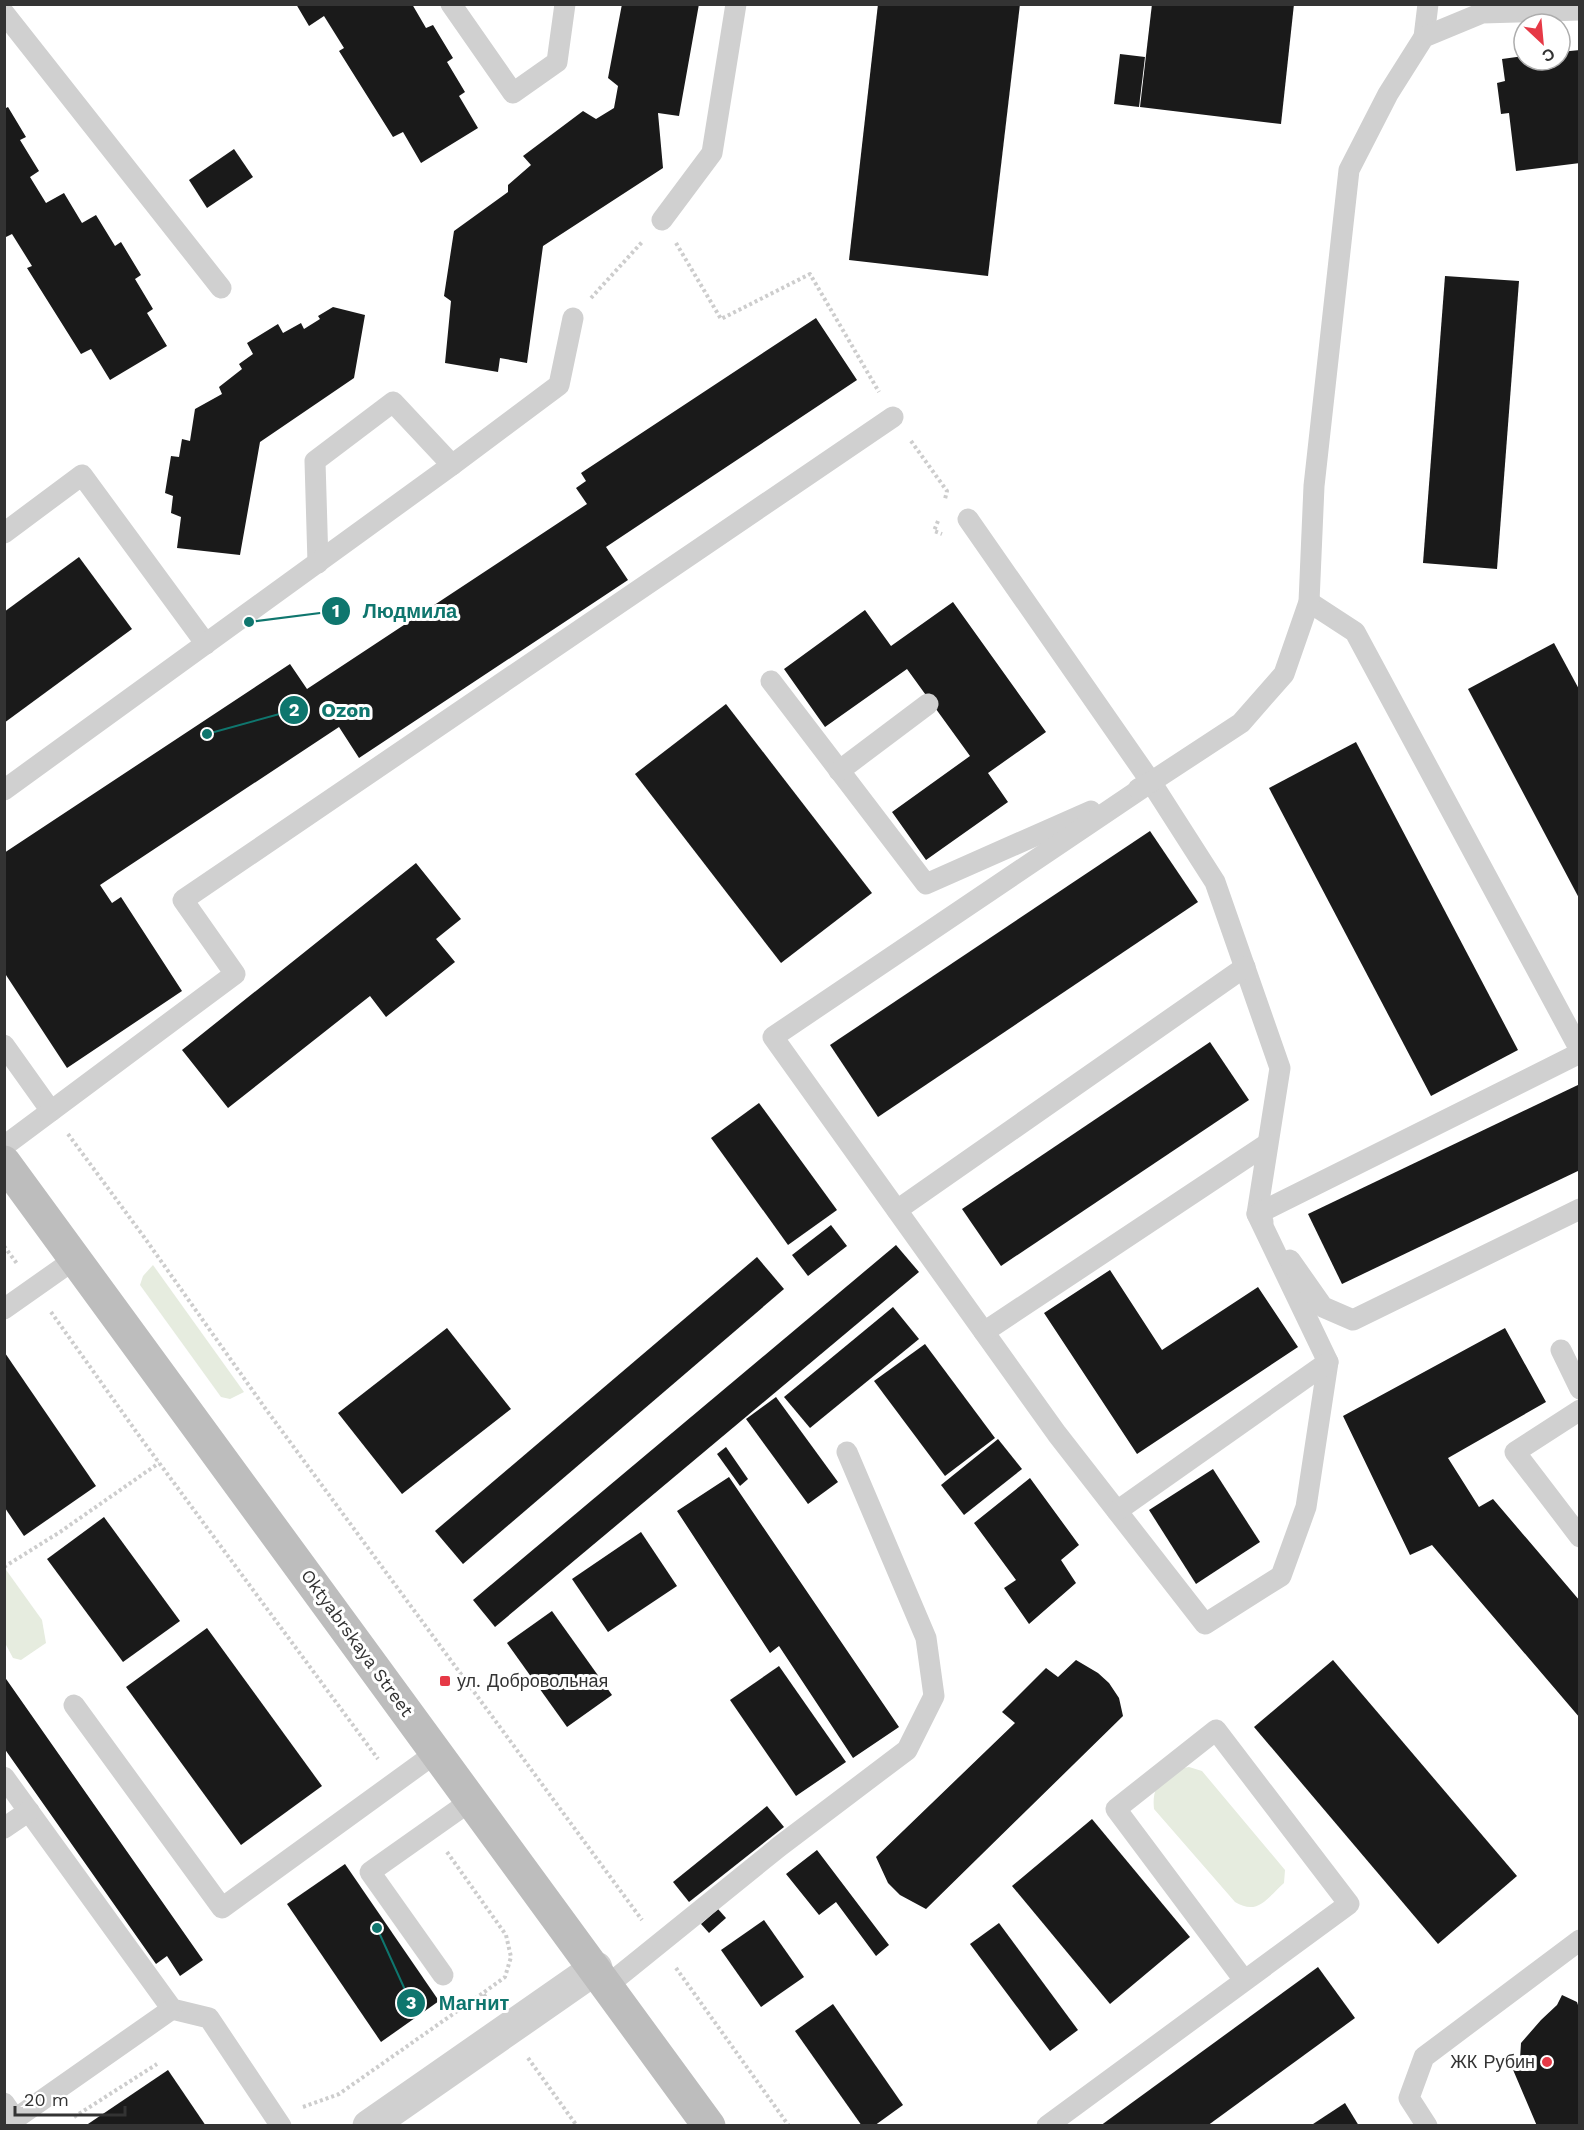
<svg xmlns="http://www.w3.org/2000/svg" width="1584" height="2130" font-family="'Work Sans',sans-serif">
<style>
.green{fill:#e6ecdf}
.building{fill:#1a1a1a}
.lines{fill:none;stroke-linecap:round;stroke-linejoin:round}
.path{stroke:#cdcdcd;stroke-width:4;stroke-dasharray:3 3;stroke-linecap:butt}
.lane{stroke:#d0d0d0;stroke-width:21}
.street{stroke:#d0d0d0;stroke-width:33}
.secondary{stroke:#bdbdbd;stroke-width:33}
.poi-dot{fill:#e63946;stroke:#fff;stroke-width:2}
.labels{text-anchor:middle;stroke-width:6;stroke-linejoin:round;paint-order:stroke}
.street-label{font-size:18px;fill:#333;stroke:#fff}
.poi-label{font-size:18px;fill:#333;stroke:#fff;text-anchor:start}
.leader{fill:none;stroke:#0f766e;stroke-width:2}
.callout-dot{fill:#0f766e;stroke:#fff;stroke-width:2}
.mark-label{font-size:18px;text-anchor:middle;font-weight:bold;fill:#fff}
.callout-label{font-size:20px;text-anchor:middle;font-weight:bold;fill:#0f766e;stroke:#fff;stroke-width:6;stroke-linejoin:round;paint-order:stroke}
</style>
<rect width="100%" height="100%" fill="#fff"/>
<g class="green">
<path d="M153 1265 244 1392 230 1399 221 1397 140 1285 143 1276Z"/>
<path d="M4 1567 42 1620 46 1643 21 1660 13 1658 5 1643Z"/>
<path d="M1189 1767 1202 1771 1285 1870 1284 1883C1267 1898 1258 1916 1235 1902L1154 1809C1151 1783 1166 1771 1189 1767Z"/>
</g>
<g class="building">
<path d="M296 4H412L426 28 433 25 453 58 447 62 465 92 459 96 478 128 421 163 403 132 393 137 339 51 344 48 324 16 309 26Z"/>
<path d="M622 4H699L679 116 658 113 663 168 543 246 527 363 500 358 498 372 445 363 451 301 444 296 454 231 508 192V185L531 165 523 156 583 111 596 119 614 108 618 86 608 78Z"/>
<path d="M878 4H1020L988 276 849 260Z"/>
<path d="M1152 4H1294L1281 124 1140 107Z"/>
<path d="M1580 50V163L1516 171 1509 113 1501 114 1497 83 1505 81 1502 59 1524 56V60H1560V52Z"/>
<path d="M1120 54 1145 57 1139 107 1114 104Z"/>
<path d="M8 107 26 137 20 140 39 171 30 177 46 203 64 193 82 223 96 215 115 246 121 242 141 275 135 279 153 309 147 313 167 346 110 380 91 349 81 354 27 268 32 266 12 234 4 238V109Z"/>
<path d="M234 149 253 177 207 208 189 180Z"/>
<path d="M1445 276 1519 281 1497 569 1423 563Z"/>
<path d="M333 307 365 315 354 378 260 442 240 555 177 548 181 517 171 513 173 496 165 493 171 456 179 457 182 439 190 441 195 409 222 394 219 387 242 369 239 364 253 354 247 343 278 324 283 333 301 323 304 329 320 319 318 316Z"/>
<path d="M816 318 857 380 606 547 628 580 359 758 339 727 100 885 112 903 121 897 182 991 67 1068 4 972V853L290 664 307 689 587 504 576 488 586 481 581 473Z"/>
<path d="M79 557 132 629 4 723V612Z"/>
<path d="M953 602 1046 732 988 773 1008 802 926 860 892 812 970 756 907 669 825 727 784 669 865 610 891 646Z"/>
<path d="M1554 643 1580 691V900L1468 689Z"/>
<path d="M726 704 872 893 781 963 635 774Z"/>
<path d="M1356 742 1518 1050 1431 1096 1269 788Z"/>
<path d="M1150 831 1198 902 878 1117 830 1045Z"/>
<path d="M416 863 461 919 436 939 455 962 386 1017 370 996 228 1108 182 1050Z"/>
<path d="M1210 1042 1249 1100 1001 1266 962 1209Z"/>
<path d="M1580 1084V1170L1342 1284 1308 1214Z"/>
<path d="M759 1103 837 1210 788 1245 711 1138Z"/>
<path d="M831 1225 847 1246 808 1276 792 1255Z"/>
<path d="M896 1245 919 1272 495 1627 473 1600Z"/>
<path d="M757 1257 784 1289 463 1564 435 1531Z"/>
<path d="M1110 1270 1162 1350 1258 1287 1298 1347 1137 1454 1044 1313Z"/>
<path d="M893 1307 919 1339 810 1428 784 1397Z"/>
<path d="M447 1328 511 1409 402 1494 338 1413Z"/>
<path d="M1505 1328 1546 1402 1448 1458 1479 1507 1493 1499 1580 1601V1718L1432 1545 1410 1555 1343 1416Z"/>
<path d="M925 1344 995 1438 945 1476 874 1381Z"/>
<path d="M5 1353 96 1486 24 1536 5 1508Z"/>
<path d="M776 1397 838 1482 808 1504 746 1419Z"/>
<path d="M998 1439 1022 1469 964 1515 941 1485Z"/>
<path d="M726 1447 748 1479 740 1486 717 1454Z"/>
<path d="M1213 1469 1260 1542 1196 1584 1149 1510Z"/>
<path d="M729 1477 899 1727 853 1758 779 1646 770 1653 677 1511Z"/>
<path d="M1030 1478 1079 1545 1061 1560 1076 1583 1029 1624 1004 1588 1016 1580 974 1523Z"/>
<path d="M104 1517 180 1621 123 1662 47 1559Z"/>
<path d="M641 1532 677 1586 608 1632 572 1579Z"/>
<path d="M552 1611 612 1695 567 1727 507 1643Z"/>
<path d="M207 1628 322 1786 241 1845 126 1687Z"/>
<path d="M1076 1660 1098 1673 1109 1683 1119 1698 1123 1716 926 1909 900 1895 888 1883 876 1857 1015 1723 1002 1712 1046 1668 1058 1677Z"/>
<path d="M1333 1660 1517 1876 1438 1944 1254 1727Z"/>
<path d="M779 1666 846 1762 796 1796 730 1700Z"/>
<path d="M4 1676 203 1960 180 1976 167 1956 156 1964 4 1748Z"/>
<path d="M767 1806 784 1827 689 1902 673 1882Z"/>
<path d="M1092 1819 1190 1937 1110 2004 1012 1886Z"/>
<path d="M817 1850 889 1945 876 1956 836 1902 819 1915 786 1874Z"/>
<path d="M345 1864 439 2001 381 2042 287 1904Z"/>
<path d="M718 1909 726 1918 709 1933 701 1924Z"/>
<path d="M764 1920 804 1977 761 2007 721 1950Z"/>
<path d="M999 1923 1078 2030 1050 2051 970 1944Z"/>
<path d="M1318 1967 1355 2018 1207 2126H1100Z"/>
<path d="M1562 1995 1577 2002 1580 2011V2126H1537L1511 2065 1520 2059 1521 2043 1541 2020 1557 2005Z"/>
<path d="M833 2004 903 2105 874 2126H862L795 2031Z"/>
<path d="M168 2070 206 2126H85Z"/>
<path d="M1345 2103 1359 2126H1310Z"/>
</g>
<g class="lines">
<g class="path">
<path d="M676 243 721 319 810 274 879 392"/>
<path d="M591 298 643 241"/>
<path d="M911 441 947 491 945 499"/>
<path d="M938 521 934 531 942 534"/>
<path d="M68 1134 144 1237 265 1408 642 1920"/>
<path d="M4 1246 18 1265"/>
<path d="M51 1312 140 1437 378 1759"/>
<path d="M4 1567 60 1532 159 1463"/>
<path d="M447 1852 506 1935 511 1957 505 1977 483 1993 488 2001"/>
<path d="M676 1968 789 2126"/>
<path d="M528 2058 577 2126"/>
<path d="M303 2107 339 2094 483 1993"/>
<path d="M74 2117 157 2064"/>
</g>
<g class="lane">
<path d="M451 4 513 93 557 62 565 4"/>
<path d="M4 13 221 288"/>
<path d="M1424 37 1428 4"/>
<path d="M662 220 712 153 736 4"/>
<path d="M968 519 1151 782 1215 882 1280 1068 1257 1214 1263 1222"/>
<path d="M4 533 82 475 206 644"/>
<path d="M318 563 315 461 393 402 452 465"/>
<path d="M1309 602 1355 632 1580 1050"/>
<path d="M771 681 926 884 1091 811"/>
<path d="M839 771 928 704"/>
<path d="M1151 782 773 1037 1057 1434 1205 1624 1281 1576 1306 1507 1328 1362 1257 1214 1580 1053"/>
<path d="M1138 789 1151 782 1241 723 1284 674 1309 602 1314 486 1349 170 1388 94 1424 37 1482 13 1580 10"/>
<path d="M4 790 452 465 559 385 573 318"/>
<path d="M4 1045 51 1111"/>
<path d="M4 1146 235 974 183 900 893 417"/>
<path d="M897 1210 1245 967"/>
<path d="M1290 1260 1323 1307 1353 1320 1580 1209"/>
<path d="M4 1309 75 1259"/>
<path d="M984 1332 1267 1144"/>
<path d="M1561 1350 1580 1389"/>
<path d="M1580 1410 1515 1452 1580 1537"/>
<path d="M1117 1511 1328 1362"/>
<path d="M74 1705 222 1908 437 1752"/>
<path d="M4 1777 172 2009 209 2018 281 2126"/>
<path d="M4 1828 29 1811"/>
<path d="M443 1975 370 1872 472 1800"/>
<path d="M608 1985 780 1846 907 1750 934 1696 926 1638 847 1452"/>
<path d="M4 2103 15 2119 172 2009"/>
<path d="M1047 2126 1349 1904 1216 1730 1116 1809 1244 1980"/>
<path d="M1427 2126 1409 2098 1424 2057 1580 1940"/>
</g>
<path class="street" d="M369 2126 596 1968"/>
<path class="secondary" d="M4 1162 709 2126"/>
</g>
<g class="poi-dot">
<rect x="439" y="1675" width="12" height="12" rx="3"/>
<circle cx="1547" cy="2062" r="6"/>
</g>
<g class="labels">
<g class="street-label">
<text transform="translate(357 1643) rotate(54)" y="6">Oktyabrskaya Street</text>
</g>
<g class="poi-label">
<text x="457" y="1687">ул. Добровольная</text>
<text x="1535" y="2068" text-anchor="end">ЖК Рубин</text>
</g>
</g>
<path class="leader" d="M249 622L336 611M207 734L294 710M377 1928L411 2003"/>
<g class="callout-dot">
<circle cx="249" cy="622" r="6"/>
<circle cx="207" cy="734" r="6"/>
<circle cx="377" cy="1928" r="6"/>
<circle cx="336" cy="611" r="15"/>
<circle cx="294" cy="710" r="15"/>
<circle cx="411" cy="2003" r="15"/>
</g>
<g class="mark-label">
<text x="336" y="617">1</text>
<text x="294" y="716">2</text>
<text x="411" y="2009">3</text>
</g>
<g class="callout-label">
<text x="410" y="618">Людмила</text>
<text x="346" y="717">Ozon</text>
<text x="474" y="2010">Магнит</text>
</g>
<rect width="1584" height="2130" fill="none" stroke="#333333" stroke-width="12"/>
<g transform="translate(1542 42) rotate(154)"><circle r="28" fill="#ffffff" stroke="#adadad" stroke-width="1.5"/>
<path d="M0-4.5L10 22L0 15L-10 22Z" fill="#e63946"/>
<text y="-9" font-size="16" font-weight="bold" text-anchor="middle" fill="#333333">С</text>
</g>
<path d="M15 2106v9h110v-9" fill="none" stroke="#333333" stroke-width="3"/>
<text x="24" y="2106" font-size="18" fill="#333333" stroke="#ffffff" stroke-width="4.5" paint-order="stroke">20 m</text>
</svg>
